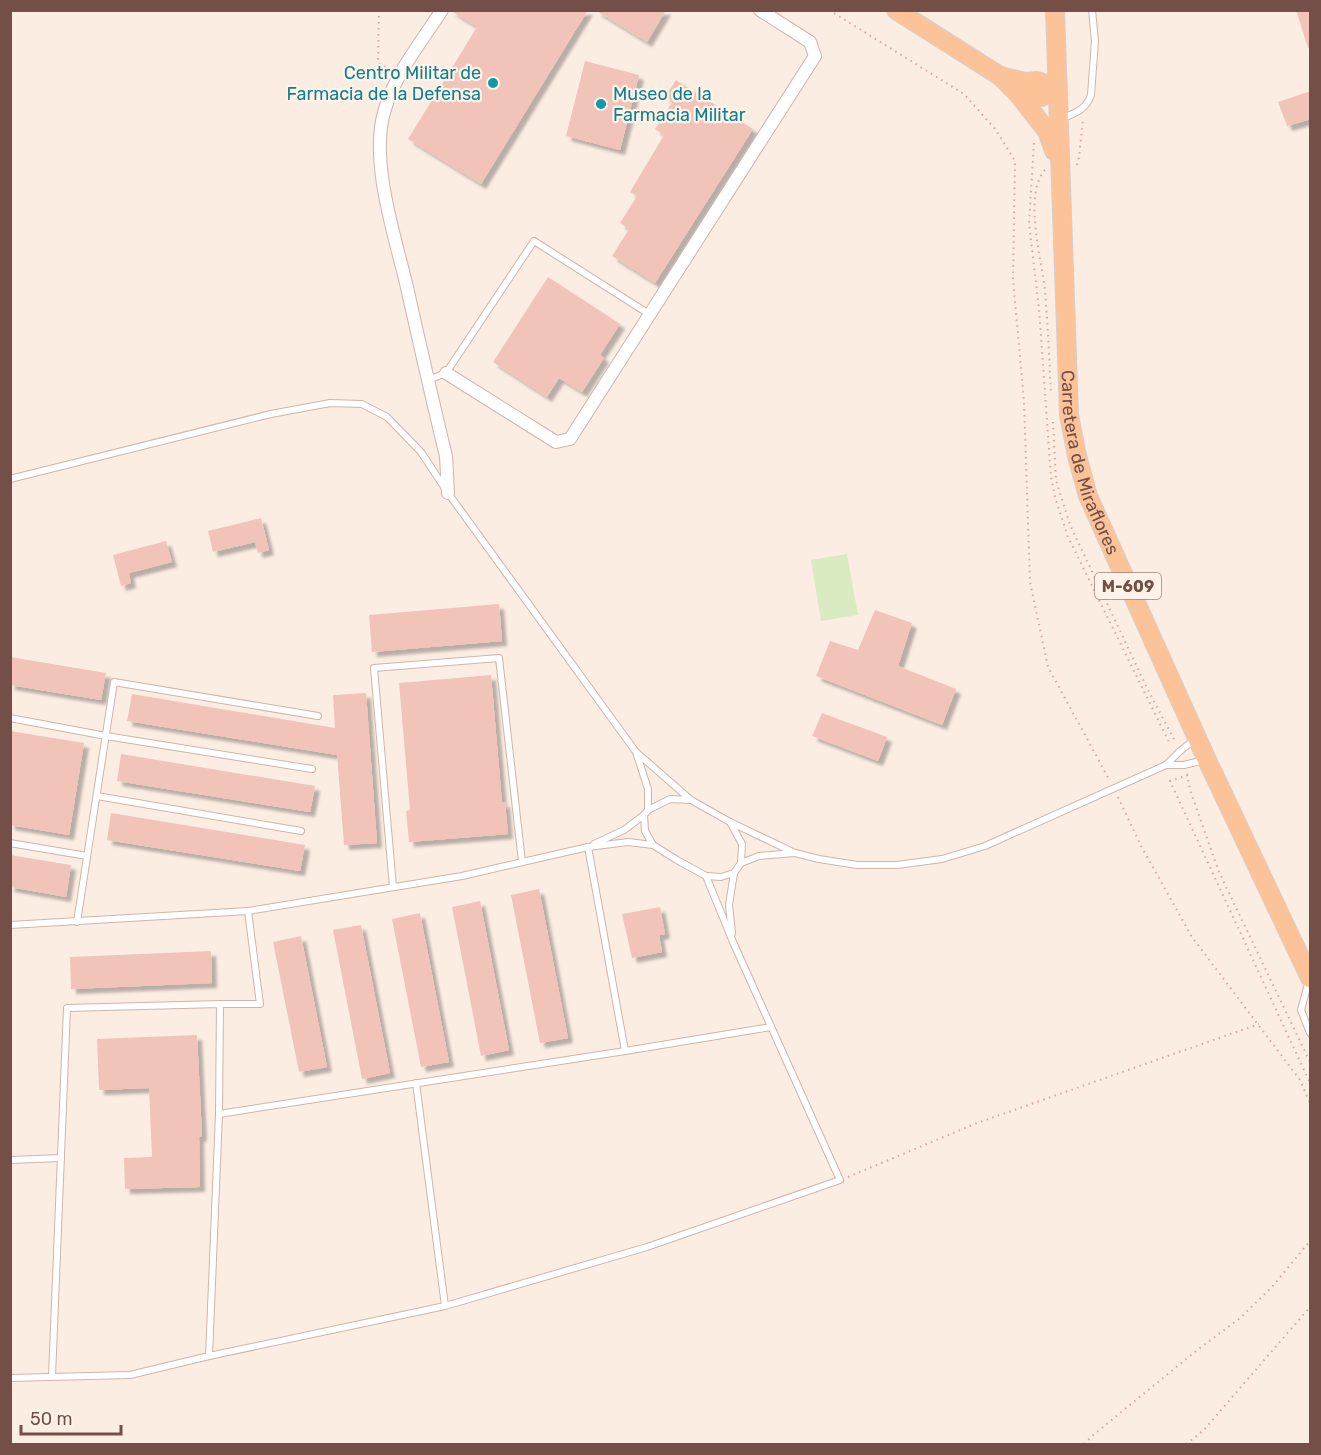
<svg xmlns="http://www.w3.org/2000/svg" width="1321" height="1455" font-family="Rubik,sans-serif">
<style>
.green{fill:#daeac1}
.building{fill:#f2c4b9;filter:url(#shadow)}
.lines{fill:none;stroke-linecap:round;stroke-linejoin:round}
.lane-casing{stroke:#d0b4ac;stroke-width:8}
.street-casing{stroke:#d0b4ac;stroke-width:14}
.primary-casing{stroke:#d8cecc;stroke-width:20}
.path{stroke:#d7a79d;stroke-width:2;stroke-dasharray:1.5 4.5;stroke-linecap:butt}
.lane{stroke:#fff;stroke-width:6}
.street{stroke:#fff;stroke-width:12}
.primary{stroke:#fcc399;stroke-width:18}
.culture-dot{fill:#0f9aa8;stroke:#fff2e9;stroke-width:2}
.labels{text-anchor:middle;stroke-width:4.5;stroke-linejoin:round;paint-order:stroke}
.shield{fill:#fff2e9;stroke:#9e8078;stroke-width:1.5}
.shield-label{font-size:16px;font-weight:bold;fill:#744f48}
.culture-label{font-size:18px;fill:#0d838f;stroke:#fff2e9;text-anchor:end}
.street-label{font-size:18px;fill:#744f48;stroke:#fff2e9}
</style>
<defs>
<filter id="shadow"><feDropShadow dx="5" dy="5" stdDeviation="1.5" flood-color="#0004"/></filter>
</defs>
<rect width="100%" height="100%" fill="#fcede2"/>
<path class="green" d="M847 554 858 615 821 621 811 560Z"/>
<g class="building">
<path d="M450 10H588L481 184 408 139 477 27Z"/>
<path d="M595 10H666L647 42Z"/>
<path d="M1296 10H1311V48H1308Z"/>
<path d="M585 61 639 75 620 150 566 136Z"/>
<path d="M676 80 753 129 655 283 612 256 629 229 620 223 637 196 630 192 664 135 655 129 673 101 665 97Z"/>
<path d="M1311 91V119L1287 126 1278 102Z"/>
<path d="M548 277 620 324 600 355 604 358 582 392 559 378 547 397 493 362Z"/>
<path d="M261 518 269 550 258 553 255 542 213 552 208 531Z"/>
<path d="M166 541 172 562 129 573 131 583 121 586 113 555Z"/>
<path d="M499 604 502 641 372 652 369 615Z"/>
<path d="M875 610 912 623 898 666 956 689 942 725 816 676 830 641 858 650Z"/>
<path d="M10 657 106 673 101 700 10 685Z"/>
<path d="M491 675 502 803 505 802 508 834 409 842 406 811 410 810 399 683Z"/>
<path d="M366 693 377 843 344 845 337 755 127 721 132 694 335 728 333 695Z"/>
<path d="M822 713 887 737 878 761 812 736Z"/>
<path d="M10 731 84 743 69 835 10 825Z"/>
<path d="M121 754 315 786 310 812 117 781Z"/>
<path d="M111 813 305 845 300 871 107 840Z"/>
<path d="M10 855 71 865 66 897 10 887Z"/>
<path d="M539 889 568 1038 540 1043 511 895Z"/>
<path d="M480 901 509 1050 481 1056 452 907Z"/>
<path d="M660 907 665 934 659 935 662 952 632 958 622 914Z"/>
<path d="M420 913 449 1062 421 1067 392 919Z"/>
<path d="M361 925 390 1073 362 1079 333 930Z"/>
<path d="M301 936 327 1067 299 1072 273 942Z"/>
<path d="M211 951 212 983 71 989 70 957Z"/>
<path d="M197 1035 202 1136 199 1137 200 1187 125 1189 124 1158 152 1157 149 1088 99 1090 97 1039Z"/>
</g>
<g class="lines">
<defs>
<g id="lane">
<path d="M1061 119C1075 113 1086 110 1091 95L1095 41 1092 10"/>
<path d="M428 380 446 373 534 241 649 314"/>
<path d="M10 479 271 414 330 403 362 404 387 417 421 452 448 493 636 752 691 800 730 822 742 844 741 863 734 873 721 877 706 876 677 860 653 845 645 831 644 815 648 810 670 799 691 800"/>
<path d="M10 718 106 736 312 769"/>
<path d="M636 752 648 789V810"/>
<path d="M1166 765H1184L1204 760"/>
<path d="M97 796 301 831"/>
<path d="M730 822 795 853 819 859 857 865H897L942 859 985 846 1166 765 1179 752 1195 739"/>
<path d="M10 843 87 856"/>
<path d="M594 844 624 830 644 815"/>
<path d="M588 847 625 1051"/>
<path d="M741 863 759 856 795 853"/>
<path d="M393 887 374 668 499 658 522 862"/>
<path d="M77 922 114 682 318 716"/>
<path d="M10 925 248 911 462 876 588 847 628 842 653 845"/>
<path d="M732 933 729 905 734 873"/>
<path d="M1309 980 1301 1010 1310 1033"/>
<path d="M220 1004H260L248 911"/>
<path d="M416 1083 445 1306"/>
<path d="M219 1114 625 1051 771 1027"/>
<path d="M10 1160 61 1158"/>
<path d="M52 1376 67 1008 220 1004 219 1114 209 1356"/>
<path d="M10 1378 130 1375 209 1356 445 1306 647 1247 840 1180 733 942 706 876"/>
</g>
<g id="street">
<path d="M442 10C422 41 395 74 385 109 369 158 394 233 406 283 419 341 432 399 446 456L448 493"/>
<path d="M446 373 556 442 570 439 815 56 810 42 760 10"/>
</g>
<g id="primary">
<path d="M896 10 1000 76 1018 94 1047 131 1054 151"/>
<path id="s1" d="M1055 10 1069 415 1077 456 1088 496 1207 760 1310 978"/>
<path d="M1000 76 1025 82 1037 81 1057 88"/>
<path d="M1018 94 1041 97 1057 88"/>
</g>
</defs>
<use href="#lane" class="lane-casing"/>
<use href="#street" class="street-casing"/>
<use href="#primary" class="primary-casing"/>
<g class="path">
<path d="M379 10 378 63 390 69"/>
<path d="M829 10 964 94 996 130 1015 161 1013 280 1024 401 1030 582 1048 667 1110 781"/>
<path d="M1034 143 1029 223 1039 309 1051 477 1055 497 1068 537 1169 742 1173 743"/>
<path d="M1077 165 1079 157 1083 120"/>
<path d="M1045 170C1023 194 1042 261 1045 291 1048 324 1049 358 1051 392"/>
<path d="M1053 422 1056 480 1070 525 1148 690 1176 743"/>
<path d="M1187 774 1190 790 1219 872 1310 1062"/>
<path d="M1188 775 1170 781 1310 1083"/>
<path d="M1118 797 1141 846 1192 937 1300 1080 1310 1103"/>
<path d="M848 1177 977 1123 1259 1024"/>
<path d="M1084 1444 1092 1436 1196 1351 1239 1319 1272 1287 1310 1241"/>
<path d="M1186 1444 1203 1431 1310 1307"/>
</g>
<use href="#lane" class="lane"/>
<use href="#street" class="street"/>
<use href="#primary" class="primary"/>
</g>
<g class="culture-dot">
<circle cx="493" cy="83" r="6"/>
<circle cx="601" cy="104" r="6"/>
</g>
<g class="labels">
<rect class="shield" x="1095" y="573" width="66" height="26" rx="4.5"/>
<g class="shield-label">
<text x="1128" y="592">M-609</text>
</g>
<g class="culture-label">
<text x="481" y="79">Centro Militar de<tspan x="481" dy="21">Farmacia de la Defensa</tspan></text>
<text x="613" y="100" text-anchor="start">Museo de la<tspan x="613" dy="21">Farmacia Militar</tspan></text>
</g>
<g class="street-label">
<text dy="6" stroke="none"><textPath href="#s1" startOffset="456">Carretera de Miraflores</textPath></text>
</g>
</g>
<rect width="1321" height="1455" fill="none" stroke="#744f48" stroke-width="24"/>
<path d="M21 1425v9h100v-9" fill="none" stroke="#744f48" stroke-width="3"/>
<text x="30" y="1425" font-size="18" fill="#744f48" stroke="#fff2e9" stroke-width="4.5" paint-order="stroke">50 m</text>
</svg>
